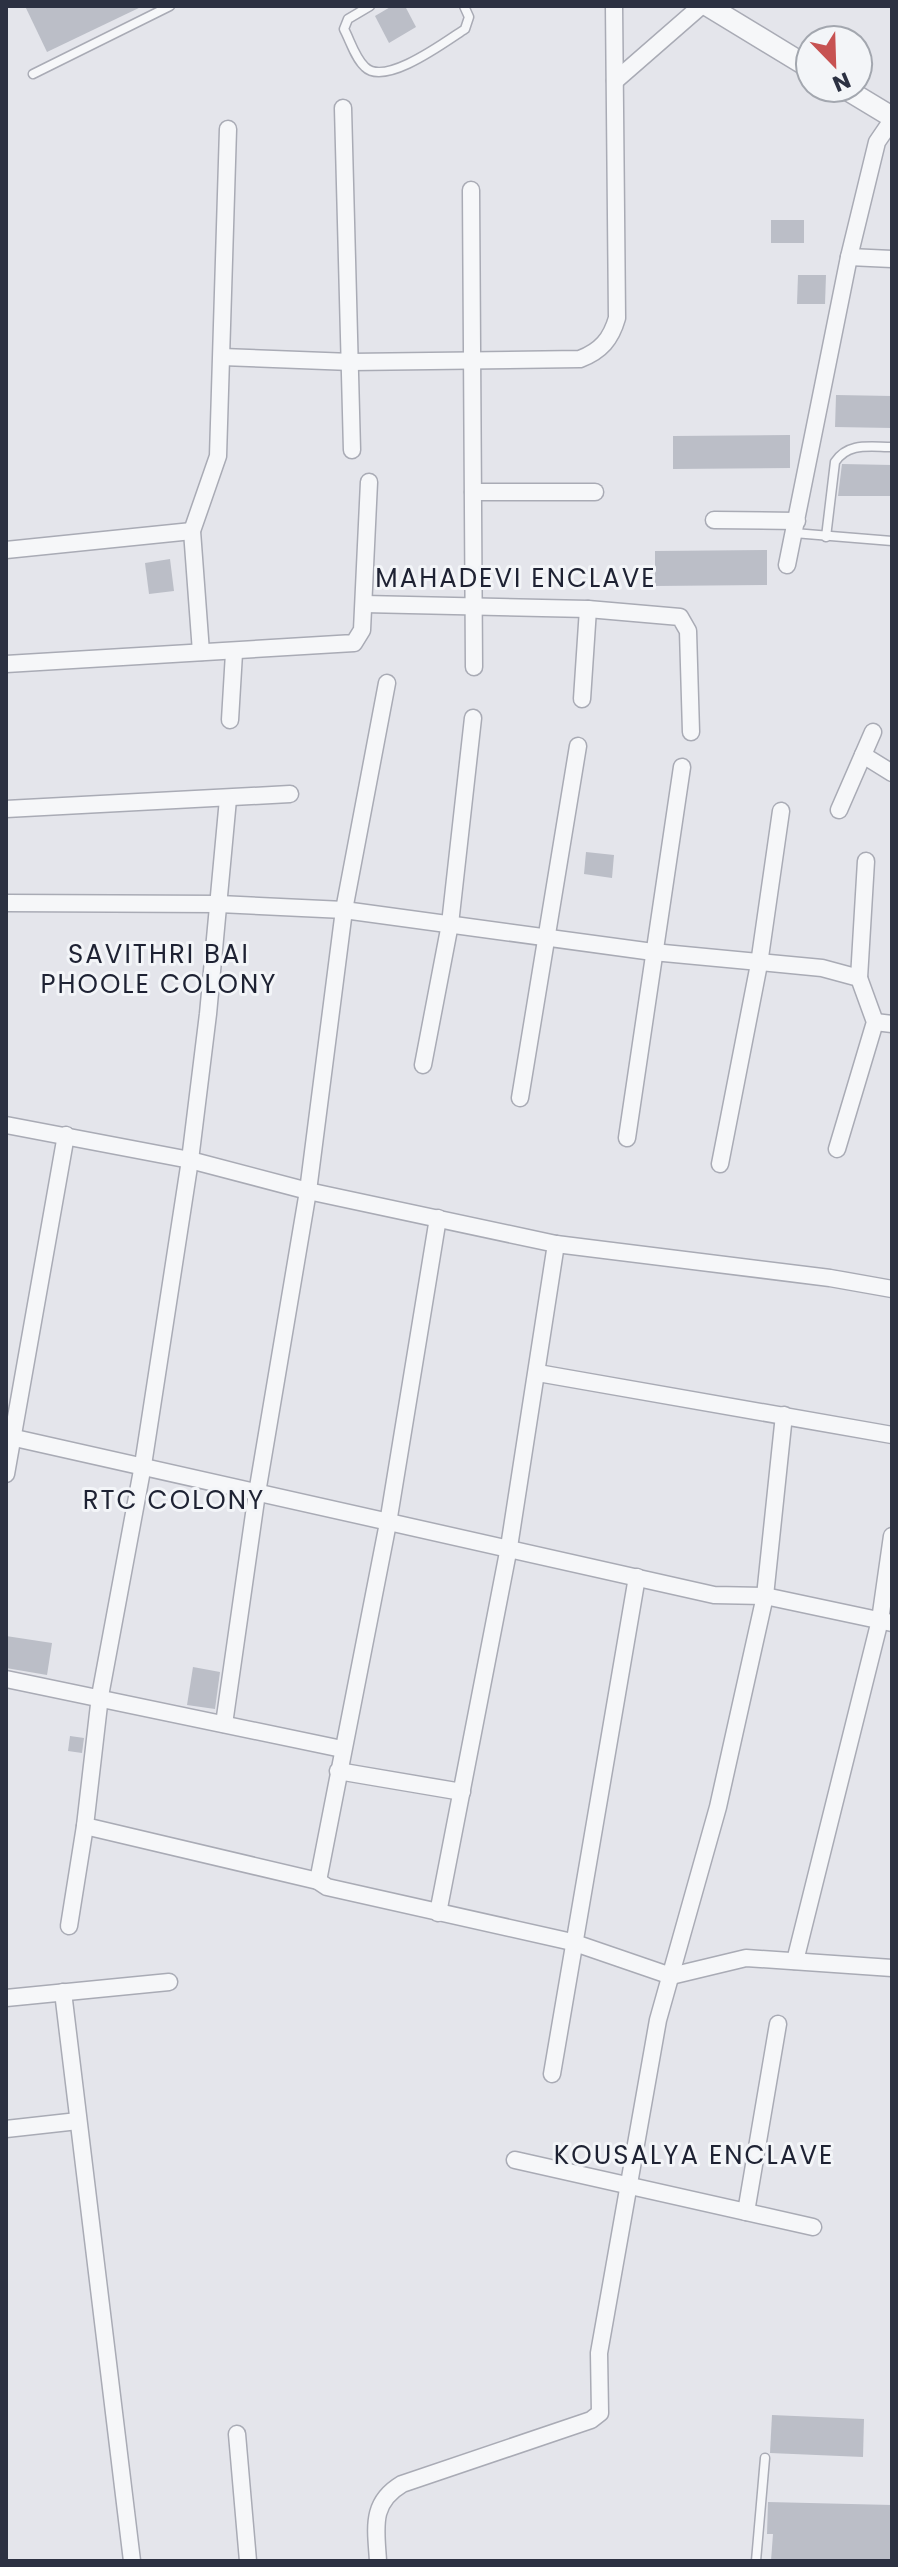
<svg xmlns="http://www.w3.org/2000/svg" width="898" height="2567" font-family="Poppins,sans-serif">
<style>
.building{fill:#bbbec7}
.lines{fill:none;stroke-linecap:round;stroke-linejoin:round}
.service-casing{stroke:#a9abb5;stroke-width:11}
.minor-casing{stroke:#a9abb5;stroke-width:19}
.tertiary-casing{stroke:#a9abb5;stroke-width:23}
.service{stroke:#f6f7f9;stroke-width:8}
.minor{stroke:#f6f7f9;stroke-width:16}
.tertiary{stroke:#f6f7f9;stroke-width:20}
.labels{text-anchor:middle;stroke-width:6;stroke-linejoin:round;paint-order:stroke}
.neighbourhood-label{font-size:26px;letter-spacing:2px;fill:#1e2233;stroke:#f3f5f8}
</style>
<rect width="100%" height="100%" fill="#e4e5eb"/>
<g class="building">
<path d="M25 6H143L47 52Z"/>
<path d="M392 6H405L416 27 389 43 375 16Z"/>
<rect x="771" y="220" width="33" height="23"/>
<path d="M798 275H826L825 304H797Z"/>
<path d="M836 395 892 396V428L835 427Z"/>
<path d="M790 435V468L673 469V436Z"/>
<path d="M842 464 892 465V496H838Z"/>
<path d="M767 550V585L655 586V551Z"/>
<path d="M170 559 174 591 149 594 145 563Z"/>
<path d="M586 852 614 855 612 878 584 874Z"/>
<path d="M6 1636 52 1643 47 1675 6 1668Z"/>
<path d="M193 1667 220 1672 215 1709 187 1705Z"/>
<path d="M70 1736 84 1738 82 1753 68 1751Z"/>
<path d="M772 2415 864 2419 863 2457 770 2453Z"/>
<path d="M768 2502 892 2505 890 2561H771L773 2534H767Z"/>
</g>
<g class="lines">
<defs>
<g id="service">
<path d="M370 6 348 19 344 29C350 40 355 58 365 67 385 87 445 42 465 29L469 17 464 6"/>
<path d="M33 74 170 6"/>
<path d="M794 533 892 541"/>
<path d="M826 537 835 462C848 442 870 447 892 447"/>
<path d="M756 2561 765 2458"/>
</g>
<g id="minor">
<path d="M615 81 701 6"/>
<path d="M343 108 352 450"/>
<path d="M471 190 474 667"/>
<path d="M849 257 892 259"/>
<path d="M222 357 351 362 580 359C601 351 611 339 617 318L614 6"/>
<path d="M473 492H595"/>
<path d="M714 520 797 521"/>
<path d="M6 550 192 531"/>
<path d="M787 565 849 257 877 142 892 120"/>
<path d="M364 604 588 609 680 617 688 631 691 732"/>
<path d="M201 652 192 531 218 456 228 129"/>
<path d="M6 664 354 643 362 630 369 482"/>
<path d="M582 699 588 609"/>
<path d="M230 720 234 653"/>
<path d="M863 755 892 773"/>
<path d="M228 799 208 1014 190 1160 143 1465 100 1696 85 1826 318 1881"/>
<path d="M6 809 290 794"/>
<path d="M839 810 873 732"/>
<path d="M6 903 219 904 344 910 653 952 822 968 859 978 875 1022 837 1149"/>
<path d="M859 978 866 861"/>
<path d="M875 1022 892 1024"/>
<path d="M423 1065 450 924 473 718"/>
<path d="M520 1098 578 746"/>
<path d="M6 1125 190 1160 308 1191 556 1244 830 1278 892 1289"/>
<path d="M627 1138 682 767"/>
<path d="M720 1164 759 964 781 811"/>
<path d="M438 1218 388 1523 318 1881 327 1887 572 1942 671 1976 746 1958 892 1968"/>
<path d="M538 1373 892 1435"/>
<path d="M6 1436 714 1595 765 1596 892 1623"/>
<path d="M6 1474 66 1135"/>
<path d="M6 1679 342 1749"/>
<path d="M224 1724 257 1493 308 1191 344 910 387 683"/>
<path d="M338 1771 462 1792"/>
<path d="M438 1913 509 1547 556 1244"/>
<path d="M69 1926 85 1826"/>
<path d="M795 1961 880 1620 892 1536"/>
<path d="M63 1992 132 2561"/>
<path d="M6 1998 169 1982"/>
<path d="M552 2074 637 1577"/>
<path d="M6 2129 78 2121"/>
<path d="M515 2160 813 2227"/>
<path d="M746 2212 778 2024"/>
<path d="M237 2434 248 2561"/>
<path d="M378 2561C376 2528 370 2503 402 2484L591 2420 600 2413 599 2353 658 2020 718 1807 765 1596 784 1415"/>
</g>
<g id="tertiary">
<path d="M708 6 810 68"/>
<path d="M844 88 892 117"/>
</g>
</defs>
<use href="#service" class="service-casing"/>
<use href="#minor" class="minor-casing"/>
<use href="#tertiary" class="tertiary-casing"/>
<use href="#service" class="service"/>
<use href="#minor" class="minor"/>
<use href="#tertiary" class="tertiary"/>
</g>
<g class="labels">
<g class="neighbourhood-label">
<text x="516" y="587">MAHADEVI ENCLAVE</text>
<text x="159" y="963">SAVITHRI BAI<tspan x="159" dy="30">PHOOLE COLONY</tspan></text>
<text x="174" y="1509">RTC COLONY</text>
<text x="694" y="2164">KOUSALYA ENCLAVE</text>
</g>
</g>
<rect width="898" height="2567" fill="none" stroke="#2c3142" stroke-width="16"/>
<g transform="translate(834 64) rotate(157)"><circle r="38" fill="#f3f5f8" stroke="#a3a7af" stroke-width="2"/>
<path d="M0-6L14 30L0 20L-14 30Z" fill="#c75252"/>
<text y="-12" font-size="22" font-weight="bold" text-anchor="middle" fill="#2c3142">N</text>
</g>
</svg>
